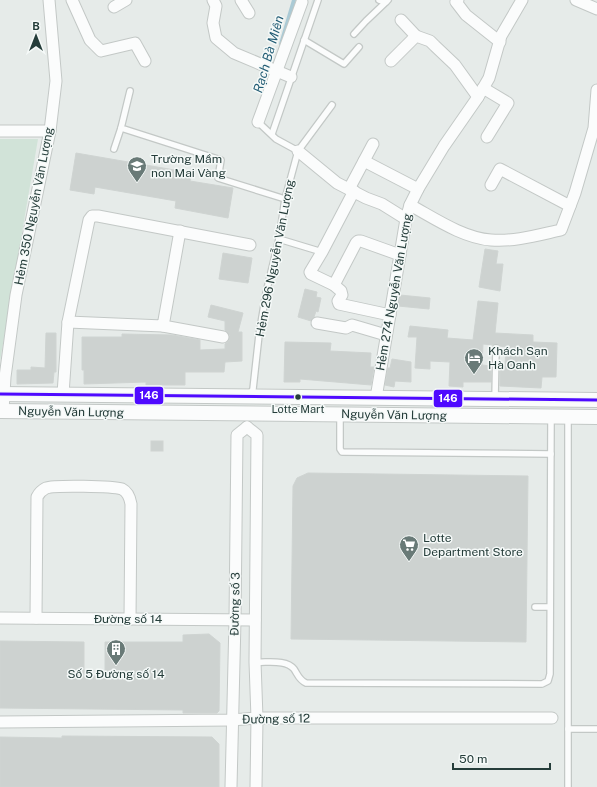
<svg xmlns="http://www.w3.org/2000/svg" width="597" height="787" font-family="'Public Sans',sans-serif">
<style>
.green{fill:#d1e3d8}
.lines{fill:none;stroke-linecap:round;stroke-linejoin:round}
.stream{stroke:#aacad5;stroke-width:4}
.building{fill:#cdd2d0;stroke:#cfd4d2}
.service-casing{stroke:#c3c8c6;stroke-width:8}
.minor-casing{stroke:#c3c8c6;stroke-width:13}
.tertiary-casing{stroke:#c3c8c6;stroke-width:16}
.service{stroke:#fbfcfc;stroke-width:5.5}
.minor{stroke:#fbfcfc;stroke-width:11}
.tertiary{stroke:#fbfcfc;stroke-width:14}
.bus-1-casing{stroke:#f5f9f8;stroke-width:6}
.bus-1{stroke:#4f0aff;stroke-width:3}
.bus-dot{fill:#253d3a;stroke:#f5f9f8;stroke-width:1.5}
.labels{text-anchor:middle;stroke-width:3;stroke-linejoin:round;paint-order:stroke}
.bus-label{font-size:11px;fill:#253d3a;stroke:#f5f9f8}
.poi-label{font-size:12px;fill:#253d3a;stroke:#f5f9f8;text-anchor:start}
.street-label{font-size:12px;fill:#253d3a;stroke:#f5f9f8}
.water-label{font-size:13px;font-style:italic;fill:#235d75;stroke:#f5f9f8}
.line-badge{stroke:#f5f9f8;stroke-width:1.5}
.badge-label{font-size:11px;text-anchor:middle;font-weight:bold;fill:#fff}
</style>
<rect width="100%" height="100%" fill="#e6ebe9"/>
<path class="green" d="M0 139H38L0 361Z"/>
<g class="lines">
<path class="stream" d="M281 44 294 0"/>
</g>
<g class="building">
<path d="M76 153 192 173 190 181 233 188 228 218 175 208 176 201 95 187 94 194 70 190Z"/>
<path d="M485 249 498 251 496 264H503L500 291 479 287Z"/>
<path d="M223 253 252 258 248 283 219 279Z"/>
<path d="M305 289 317 292 316 297 321 298 318 312 316 311 314 317 311 321 298 317Z"/>
<path d="M400 295 430 298 429 309 398 306Z"/>
<path d="M478 301 498 303 495 333 533 335V342L557 343 556 377H542L541 388 500 386V366H505L506 347 500 346 496 344 493 345 483 344 482 365 491 366V382H463V387L449 386 450 362 430 361V369L415 368 417 337H408L410 326 448 330 447 338 473 340Z"/>
<path d="M211 305 243 313 238 332H242V361L225 362 224 372H185V385H146V382L84 384V370H82V337H122V334L172 335 200 340V350L225 349V344L229 341 230 335 225 330V321L208 317Z"/>
<path d="M46 333H56V372H54L53 383 17 384V370H31V367L45 368Z"/>
<path d="M285 342 331 343 330 351 371 353 370 367H374L371 385 300 379V382H284Z"/>
<path d="M392 359 411 362V382L395 381 394 387 385 385 388 368H390Z"/>
<rect x="151" y="441" width="12" height="10"/>
<path d="M308 473 528 476 526 642 291 639 293 486 297 478Z"/>
<path d="M209 634 220 643 219 711 217 713H183V710L0 708V641L84 642V676H105V642H183V635Z"/>
<path d="M62 736 212 737 219 744V787H0V737L62 738Z"/>
</g>
<g class="lines">
<defs>
<g id="service">
<path d="M379 0 386 2 388 0"/>
<path d="M354 34 366 21 386 2"/>
<path d="M304 40 344 64 359 47"/>
<path d="M130 91 121 128 221 160 218 178 285 199"/>
<path d="M272 134 318 0"/>
<path d="M114 149 121 128"/>
<path d="M298 151 332 105"/>
<path d="M279 239 322 252"/>
<path d="M249 396 253 389 259 335 266 293 279 239 285 199 298 151 276 139 258 122"/>
<path d="M495 399 496 348"/>
<path d="M340 415V449L342 452 551 454"/>
<path d="M568 417V729"/>
<path d="M535 607H550"/>
<path d="M255 662C267 663 286 659 294 669 298 675 299 680 306 683L542 684 548 681 550 674 551 417"/>
<path d="M568 787V729H597"/>
</g>
<g id="minor">
<path d="M72 0 90 40 101 51 135 43 145 61"/>
<path d="M213 0 216 6 213 23 216 38 234 53 291 77"/>
<path d="M241 0 249 13"/>
<path d="M458 0 456 2 466 15 500 42"/>
<path d="M576 0 597 9"/>
<path d="M114 7 126 0"/>
<path d="M401 20 416 36"/>
<path d="M391 61 416 36 430 41 435 46 455 65 478 97"/>
<path d="M483 88 508 103 487 137"/>
<path d="M258 122 302 2"/>
<path d="M0 131H50"/>
<path d="M298 151 337 183 366 198 382 204 406 219"/>
<path d="M364 161 418 189"/>
<path d="M491 185 500 169 570 206"/>
<path d="M349 189 373 144"/>
<path d="M354 191 322 252 310 272 311 274 334 285 341 291 342 295 338 301 339 304 390 315"/>
<path d="M410 205C434 218 463 238 491 240 514 242 538 235 561 230L575 193 594 128 597 90"/>
<path d="M334 285 356 243 358 241H361L400 255"/>
<path d="M68 322 163 326 180 231"/>
<path d="M317 323 346 328 352 325 386 335"/>
<path d="M163 326 223 337"/>
<path d="M63 394 68 322 89 220 92 216H98L250 245"/>
<path d="M376 398 406 219 410 205 418 189 444 146 478 97 489 78 501 36 522 0"/>
<path d="M3 411 5 377 16 295 50 131 56 81 49 0"/>
<path d="M247 427 257 435 255 662 257 718 256 787"/>
<path d="M0 618 255 620"/>
<path d="M36 618 37 497C39 493 42 490 46 488 54 485 113 486 122 489 128 492 130 498 131 504L130 619"/>
<path d="M0 722 232 720 257 718H552"/>
<path d="M231 787 235 620 237 435 247 427"/>
</g>
<g id="tertiary">
<path d="M0 394 597 400"/>
<path d="M0 411 597 417"/>
</g>
</defs>
<use href="#service" class="service-casing"/>
<use href="#minor" class="minor-casing"/>
<use href="#tertiary" class="tertiary-casing"/>
<use href="#service" class="service"/>
<use href="#minor" class="minor"/>
<use href="#tertiary" class="tertiary"/>
<defs>
<path id="bus-1" d="M0 394 597 400"/>
</defs>
<use href="#bus-1" class="bus-1-casing"/>
<use href="#bus-1" class="bus-1"/>
</g>
<defs>
<symbol id="school-pin" viewBox="-11 -11 22 30"><path d="M0 17L-7.5 6A9.5 9.5 0 1 1 7.5 6Z" fill="#697a77" stroke="#f5f9f8"/><path d="M0-5L7-2L0 1L-7-2ZM-4 1L0 2.5L4 1V4Q0 6-4 4Z" fill="#fff"/></symbol>
<symbol id="hotel-pin" viewBox="-11 -11 22 30"><path d="M0 17L-7.5 6A9.5 9.5 0 1 1 7.5 6Z" fill="#697a77" stroke="#f5f9f8"/><path d="M-6-4.5h1.5V1H6V5H4.5V3h-9V5H-6ZM-4 0a1.8 1.8 0 1 1 3.6 0ZM.5 0V-2.5h3Q6-2.5 6 0Z" fill="#fff"/></symbol>
<symbol id="supermarket-pin" viewBox="-11 -11 22 30"><path d="M0 17L-7.5 6A9.5 9.5 0 1 1 7.5 6Z" fill="#697a77" stroke="#f5f9f8"/><path d="M-6-5.5h2.5l.6 2H6L4.5 2H-2.5L-4.4-4H-6ZM-1.5 3.2a1.3 1.3 0 1 0 .1 0ZM3 3.2a1.3 1.3 0 1 0 .1 0Z" fill="#fff"/></symbol>
<symbol id="building-pin" viewBox="-11 -11 22 30"><path d="M0 17L-7.5 6A9.5 9.5 0 1 1 7.5 6Z" fill="#697a77" stroke="#f5f9f8"/><path d="M-4-6H4V6H1V3H-1V6H-4ZM-2.5-4.3h1.7v1.8h-1.7ZM.8-4.3h1.7v1.8H.8ZM-2.5-1h1.7V.8h-1.7ZM.8-1h1.7V.8H.8Z" fill="#fff"/></symbol>
</defs>
<g fill-rule="evenodd">
<use href="#school-pin" x="126" y="155" width="22" height="30"/>
<use href="#hotel-pin" x="463" y="347" width="22" height="30"/>
<use href="#supermarket-pin" x="398" y="534" width="22" height="30"/>
<use href="#building-pin" x="105" y="638" width="22" height="30"/>
</g>
<circle class="bus-dot" cx="298" cy="397" r="3.5"/>
<g class="labels">
<g class="bus-label">
<text x="298" y="413">Lotte Mart</text>
</g>
<g class="poi-label">
<text x="151" y="163">Trường Mầm<tspan x="151" dy="14">non Mai Vàng</tspan></text>
<text x="488" y="355">Khách Sạn<tspan x="488" dy="14">Hà Oanh</tspan></text>
<text x="423" y="542">Lotte<tspan x="423" dy="14">Department Store</tspan></text>
<text x="116" y="678" text-anchor="middle">Số 5 Đường số 14</text>
</g>
<g class="street-label">
<text transform="translate(34 206) rotate(-79)" y="4">Hẻm 350 Nguyễn Văn Lượng</text>
<text transform="translate(275 258) rotate(-79)" y="4">Hẻm 296 Nguyễn Văn Lượng</text>
<text transform="translate(394 292) rotate(-80)" y="4">Hẻm 274 Nguyễn Văn Lượng</text>
<text transform="translate(71 412) rotate(1)" y="4">Nguyễn Văn Lượng</text>
<text transform="translate(394 415) rotate(1)" y="4">Nguyễn Văn Lượng</text>
<text transform="translate(235 604) rotate(-89)" y="4">Đường số 3</text>
<text x="128" y="623">Đường số 14</text>
<text transform="translate(276 719) rotate(-1)" y="4">Đường số 12</text>
</g>
<g class="water-label">
<text transform="translate(268 54) rotate(-74)" y="5">Rạch Bà Miên</text>
</g>
</g>
<g class="line-badge">
<rect x="134" y="386" width="30" height="19" rx="4" fill="#4f0aff"/>
<rect x="433" y="389" width="30" height="19" rx="4" fill="#4f0aff"/>
</g>
<g class="badge-label">
<text x="149" y="399">146</text>
<text x="448" y="402">146</text>
</g>
<g transform="translate(36 36)" stroke="#f5f9f8" stroke-width="3" paint-order="stroke">
<path d="M0-3L7 15L0 10L-7 15Z" fill="#253d3a"/>
<text y="-6" font-size="11" font-weight="bold" text-anchor="middle" fill="#253d3a">B</text>
</g>
<path d="M453 763v6h97v-6" fill="none" stroke="#253d3a" stroke-width="2"/>
<text x="459" y="763" font-size="12" fill="#253d3a" stroke="#f5f9f8" stroke-width="3" paint-order="stroke">50 m</text>
</svg>
